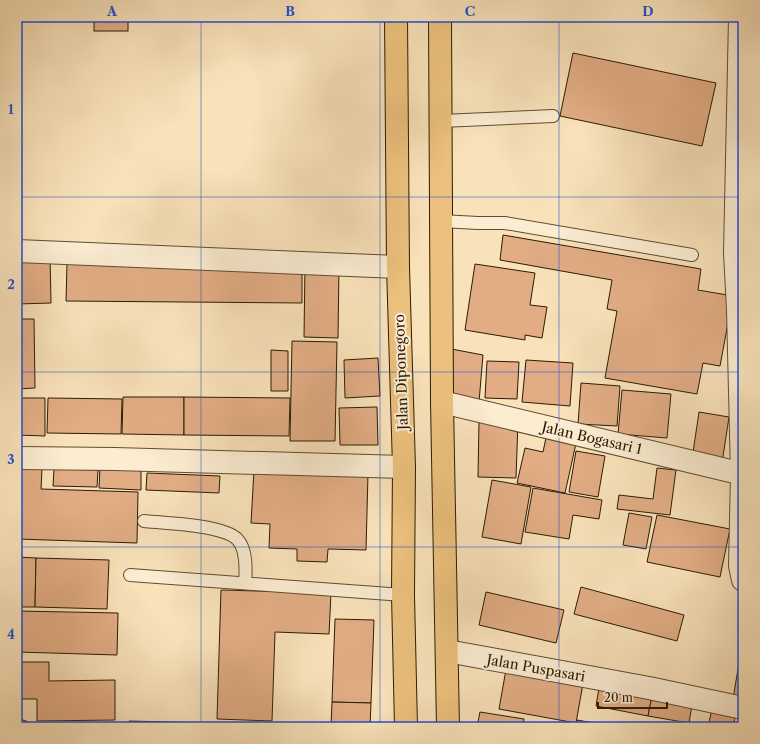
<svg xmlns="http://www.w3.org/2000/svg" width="760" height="744" font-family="'Libre Caslon Text',serif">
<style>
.building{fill:#e2ad85;stroke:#2b1b03}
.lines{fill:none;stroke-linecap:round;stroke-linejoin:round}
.service-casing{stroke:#5e4d31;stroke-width:14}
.minor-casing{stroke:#5e4d31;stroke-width:24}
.primary-casing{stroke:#2b1b03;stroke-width:24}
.service{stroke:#fbecd2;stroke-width:12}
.minor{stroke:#fbecd2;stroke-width:22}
.primary{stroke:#ecc17d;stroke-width:22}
.grid{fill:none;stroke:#1d4ed8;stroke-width:1;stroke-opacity:0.55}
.labels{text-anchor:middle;stroke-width:4;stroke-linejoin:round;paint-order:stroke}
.street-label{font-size:14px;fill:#2b1b03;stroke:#fbecd2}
.neatline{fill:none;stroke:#1d4ed8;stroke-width:1.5}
.grid-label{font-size:13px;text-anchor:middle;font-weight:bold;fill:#1d4ed8}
</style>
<rect width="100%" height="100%" fill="#f9e2ba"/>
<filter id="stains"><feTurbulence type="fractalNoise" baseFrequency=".005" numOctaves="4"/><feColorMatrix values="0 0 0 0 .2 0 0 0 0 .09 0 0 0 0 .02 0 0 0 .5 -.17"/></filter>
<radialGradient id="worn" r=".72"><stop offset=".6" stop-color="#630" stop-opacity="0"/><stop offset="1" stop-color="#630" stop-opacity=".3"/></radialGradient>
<g class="building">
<rect x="94" y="17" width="34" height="14"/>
<path d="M573 53 716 83 702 146 560 116Z"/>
<path d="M503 235 701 269 698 290 733 296 720 366 703 363 697 394 605 378 617 311 607 309 612 280 500 260Z"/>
<path d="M50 257 51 303 17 304V258Z"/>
<path d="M67 264 302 266V303L66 301Z"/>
<path d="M475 264 535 273 530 305 547 307 542 338 525 335V340L465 330Z"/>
<path d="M305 265H339L338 338 304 337Z"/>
<path d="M17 319H34L35 388 17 389Z"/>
<path d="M292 341 337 342 335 441H290Z"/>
<path d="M446 348 483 355 479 402 446 395Z"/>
<path d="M271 350 288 351V391H271Z"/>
<path d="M378 358 380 396 345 398 344 360Z"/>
<path d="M526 360 573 363 570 406 522 402Z"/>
<path d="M487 361 519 362 517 399 485 398Z"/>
<path d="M581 383 620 386 617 426 578 424Z"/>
<path d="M622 390 671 394 667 438 618 434Z"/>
<path d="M123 397H184V435L122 434Z"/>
<path d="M184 397 290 398 289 436 184 435Z"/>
<path d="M17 398H45V436L17 435Z"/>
<path d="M48 398 122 399 121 434 47 433Z"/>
<path d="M377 407 378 445H340L339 408Z"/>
<path d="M699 412 729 417 722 463 692 459Z"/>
<path d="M479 421H518L516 478 478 477Z"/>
<path d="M547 433 577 439 565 493 517 483 525 448 543 452Z"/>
<path d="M576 451 605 456 598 497 569 492Z"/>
<path d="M17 467 42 468 41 489 138 492 137 543 17 539Z"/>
<path d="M100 467 141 469V490L99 488Z"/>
<path d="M657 468 676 470 670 515 617 509 619 495 653 499Z"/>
<path d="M54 469 98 470 97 487 53 486Z"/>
<path d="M254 470 368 474 366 550 328 549 327 562 297 561V549L269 548 270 524 251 523Z"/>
<path d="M147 473 220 476 219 493 146 490Z"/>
<path d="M492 480 531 487 521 544 482 537Z"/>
<path d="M533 488 602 500 599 519 573 515 569 539 525 532Z"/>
<path d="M629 513 652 517 646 549 623 545Z"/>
<path d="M657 515 730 529 720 577 647 562Z"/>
<path d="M17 557 36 558 35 607H17Z"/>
<path d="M36 558 109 560 107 609 35 607Z"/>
<path d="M581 587 684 615 677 641 574 614Z"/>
<path d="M221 590 331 593 329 634 275 632 272 721 217 719Z"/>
<path d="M486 592 564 610 556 643 479 625Z"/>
<path d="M17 611 118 613 117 655 17 652Z"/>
<path d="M335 619 374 620 371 703 332 702Z"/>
<path d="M740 657H743V707L732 705Z"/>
<path d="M17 662H49V681L115 680V720L37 721V699H17Z"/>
<path d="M507 664 584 678 576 723 499 709Z"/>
<path d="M600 682 653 691 648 716 596 706Z"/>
<path d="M653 691 693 699 689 723 648 716Z"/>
<path d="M332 702 371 703 370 727H331Z"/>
<path d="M713 704 737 709 733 727H708Z"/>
<path d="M480 712 524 719 523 727H477Z"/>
<path d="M17 718 43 727H17Z"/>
<path d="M577 720 617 727H576Z"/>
<path d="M129 721 328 726V727H129Z"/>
<path d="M526 723 550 727H525Z"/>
</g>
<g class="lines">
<defs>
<g id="service">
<path d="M441 121 553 116"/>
<path d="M441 221 478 223H505L692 255"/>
<path d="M144 521C165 523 223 525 237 539 247 549 246 570 245 583"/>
<path d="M130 575 403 595"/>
</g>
<g id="minor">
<path d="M17 251 398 267"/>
<path d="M738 309 735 253 740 18"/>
<path d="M743 310 738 309 742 474 740 566 743 580"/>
<path d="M442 402 743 474"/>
<path d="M17 458 115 459 404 467"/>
<path d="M447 651 649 688 743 708"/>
</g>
<g id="primary">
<path d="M396 17 398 267 404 467 403 595 406 727"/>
<path d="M440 17 442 402 448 727"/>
</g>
</defs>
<use href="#service" class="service-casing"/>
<use href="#minor" class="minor-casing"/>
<use href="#primary" class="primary-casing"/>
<use href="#service" class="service"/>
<use href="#minor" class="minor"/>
<use href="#primary" class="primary"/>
</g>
<path class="grid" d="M201 17V727M380 17V727M559 17V727M17 197H743M17 372H743M17 547H743"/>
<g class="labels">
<g class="street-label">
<text transform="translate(401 372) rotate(-92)" y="5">Jalan Diponegoro</text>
<text transform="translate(592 438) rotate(13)" y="5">Jalan Bogasari 1</text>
<text transform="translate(536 668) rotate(10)" y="5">Jalan Puspasari</text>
</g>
</g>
<rect width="760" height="744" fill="none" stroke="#f9e2ba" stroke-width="44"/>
<path d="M598 702v6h69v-6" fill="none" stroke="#2b1b03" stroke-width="2"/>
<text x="604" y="702" font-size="12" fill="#2b1b03" stroke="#fbecd2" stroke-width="3" paint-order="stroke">20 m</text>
<rect x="22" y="22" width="716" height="700" class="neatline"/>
<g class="grid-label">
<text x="112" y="16">A</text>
<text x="290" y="16">B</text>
<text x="470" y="16">C</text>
<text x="648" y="16">D</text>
<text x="11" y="114">1</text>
<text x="11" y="289">2</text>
<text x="11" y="464">3</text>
<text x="11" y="639">4</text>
</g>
<rect width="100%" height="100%" filter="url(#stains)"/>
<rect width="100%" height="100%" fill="url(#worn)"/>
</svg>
